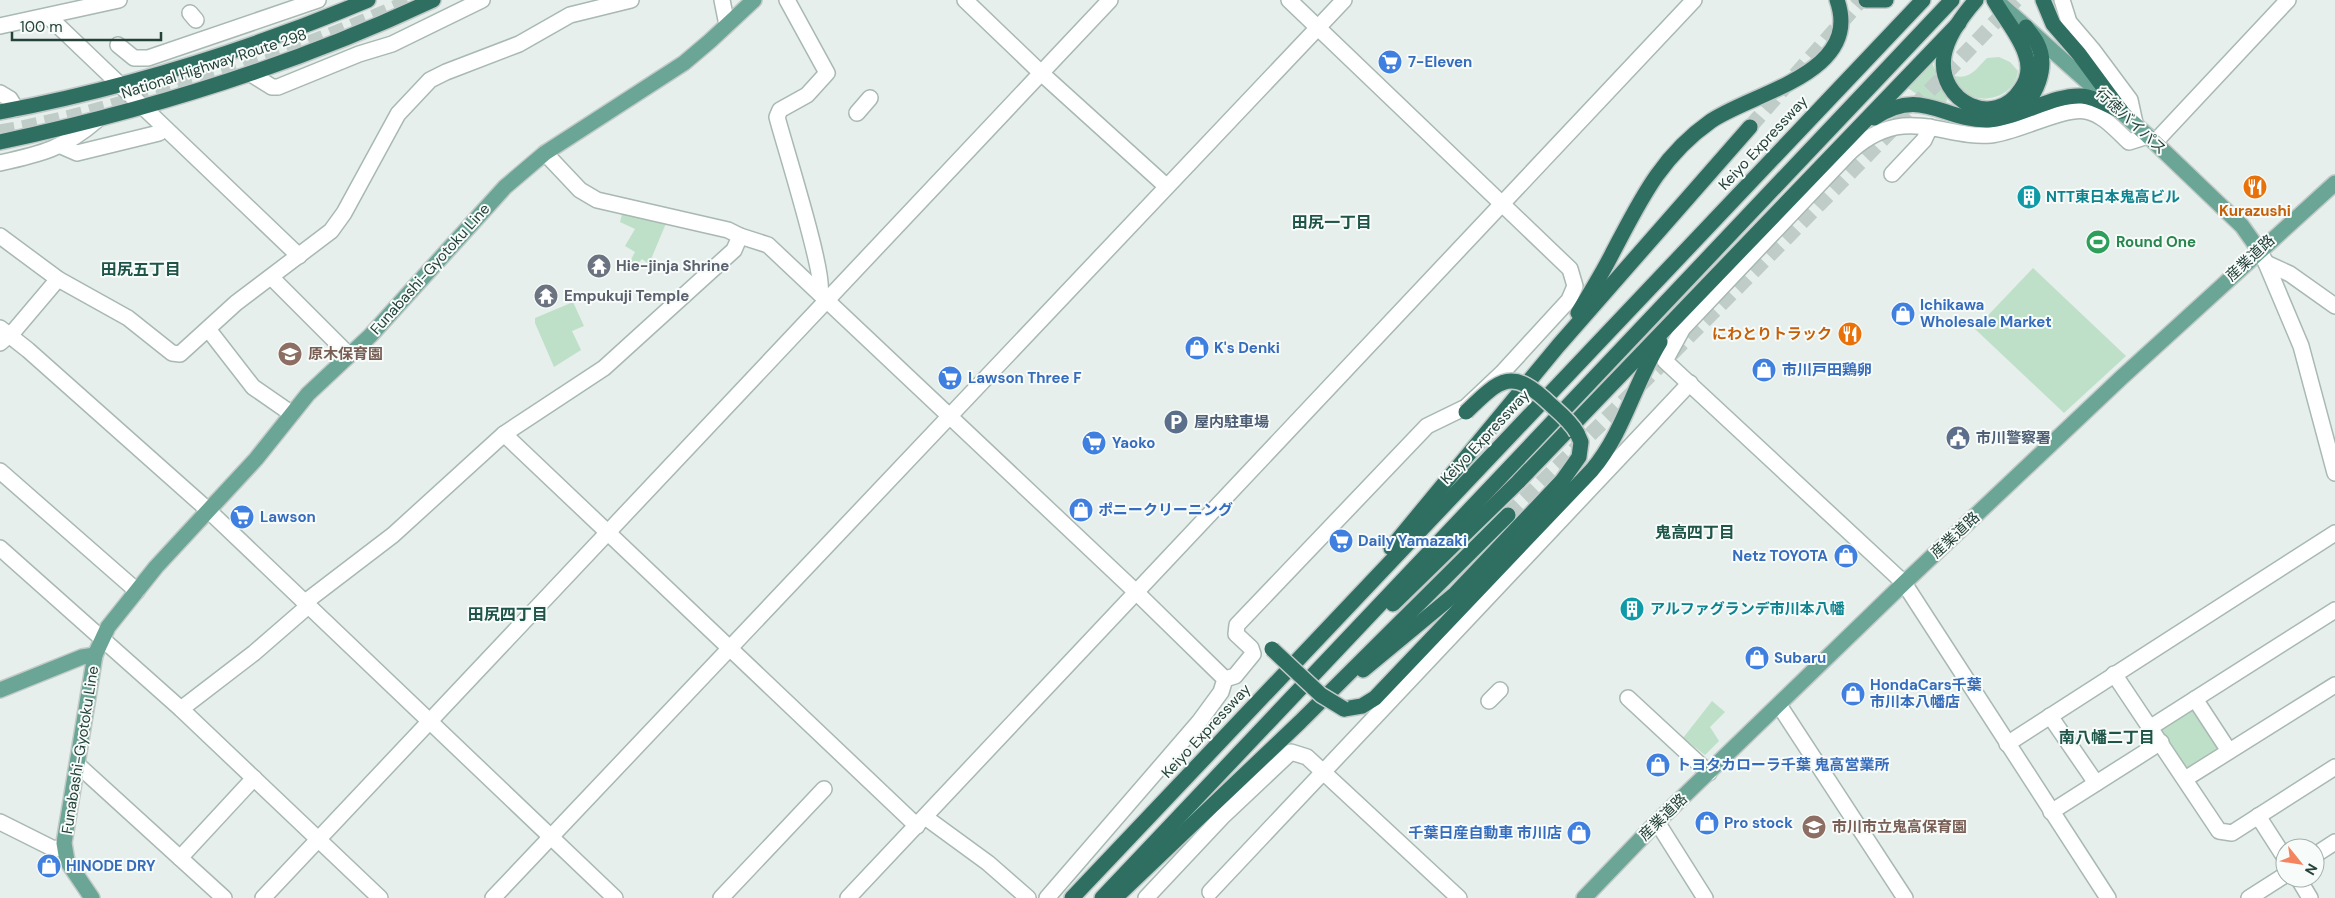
<svg xmlns="http://www.w3.org/2000/svg" width="2335" height="898" font-family="'DM Sans','Noto Sans JP',sans-serif">
<style>
.green{fill:#bfe0c8}
.lines{fill:none;stroke-linecap:round;stroke-linejoin:round}
.highway-tunnel{stroke:#bfccc8;stroke-width:15;stroke-dasharray:15 8;stroke-linecap:butt}
.minor-casing{stroke:#a8b8b2;stroke-width:18}
.major-casing{stroke:#c2cac8;stroke-width:18}
.highway-casing{stroke:#c2cac8;stroke-width:18}
.minor{stroke:#fff;stroke-width:15}
.major{stroke:#6aa596;stroke-width:15}
.highway{stroke:#2f6f62;stroke-width:15}
.highway-bridge-casing{stroke:#c2cac8;stroke-width:18;stroke-linecap:butt}
.highway-bridge{stroke:#2f6f62;stroke-width:15}
.labels{text-anchor:middle;stroke-width:4;stroke-linejoin:round;paint-order:stroke}
.shop-label{font-size:15px;font-weight:bold;fill:#366cbe;stroke:#f7fbf9;text-anchor:start}
.street-label{font-size:15px;fill:#24423a;stroke:#f7fbf9}
.culture-label{font-size:15px;font-weight:bold;fill:#0d838f;stroke:#f7fbf9;text-anchor:start}
.food-label{font-size:15px;font-weight:bold;fill:#c56008;stroke:#f7fbf9}
.leisure-label{font-size:15px;font-weight:bold;fill:#27864d;stroke:#f7fbf9;text-anchor:start}
.worship-label{font-size:15px;font-weight:bold;fill:#5b616d;stroke:#f7fbf9;text-anchor:start}
.education-label{font-size:15px;font-weight:bold;fill:#785e54;stroke:#f7fbf9;text-anchor:start}
.service-label{font-size:15px;font-weight:bold;fill:#4e5e75;stroke:#f7fbf9;text-anchor:start}
.neighbourhood-label{font-size:16px;font-weight:bold;fill:#1f5548;stroke:#f7fbf9}
</style>
<rect width="100%" height="100%" fill="#e6efeb"/>
<g class="green">
<path d="M1999 57 2010 62 2018 71C2015 102 1967 109 1953 81L1955 76C1970 80 1977 68 1987 58Z"/>
<path d="M1932 62C1935 73 1947 93 1947 101L1943 103 1918 95 1908 88Z"/>
<path d="M623 210 667 221 649 264 642 259 630 273 626 269 635 252 625 246 635 229 620 222Z"/>
<path d="M2033 268 2126 356 2064 413 1975 329Z"/>
<path d="M573 302 584 326 572 331 581 350 554 367 535 323V318Z"/>
<path d="M1712 701 1725 712 1710 727 1719 741 1705 755 1683 738Z"/>
<path d="M2192 706 2222 748 2186 772 2160 731 2161 726Z"/>
</g>
<g class="lines">
<g class="highway-tunnel">
<path d="M1750 127 1861 0"/>
<path d="M0 132C57 122 114 106 170 89 252 65 334 36 412 0"/>
<path d="M1508 515C1681 347 1850 175 2016 0"/>
</g>
<defs>
<g id="minor">
<path d="M722 0 727 25"/>
<path d="M787 0 827 73 807 95 780 110 777 117C784 144 826 276 820 293"/>
<path d="M965 0 1040 72 1166 186"/>
<path d="M2062 0 2069 22 2092 49 2130 100 2135 123"/>
<path d="M190 13 196 20"/>
<path d="M49 17 299 256"/>
<path d="M0 26 119 0"/>
<path d="M118 45 134 58H148L318 0"/>
<path d="M251 74 272 87H278L359 54 392 44 482 0"/>
<path d="M0 93 10 99 16 109"/>
<path d="M857 113 870 98"/>
<path d="M2155 142 2288 0"/>
<path d="M61 146 77 153 159 133"/>
<path d="M545 153 580 190 597 200 728 230 740 236 768 245 1136 592 1225 679 1221 692 1199 722 1047 898"/>
<path d="M0 163C41 154 65 148 97 120"/>
<path d="M1892 174 1924 140 1930 127"/>
<path d="M0 236 58 279 128 318 172 353 180 354 236 303 331 231 344 213 398 114 430 80 446 72 519 44 570 15 631 0"/>
<path d="M2259 250 2266 263 2301 346 2335 473"/>
<path d="M2266 263 2290 274 2335 306"/>
<path d="M271 277 349 355"/>
<path d="M0 328 28 350 208 510 615 898"/>
<path d="M208 329 253 387 292 414"/>
<path d="M0 343 14 331 58 279"/>
<path d="M504 434 917 826"/>
<path d="M0 471 137 591"/>
<path d="M0 548 181 709 380 898"/>
<path d="M304 603 393 535 504 434 604 368 734 250 740 236"/>
<path d="M2114 674 2219 831 2232 833 2335 767"/>
<path d="M1225 679 1235 676 1253 654 1251 648 1236 634 1237 625 1427 426 1466 407 1502 373 1569 300 1575 286 1570 269 1289 0"/>
<path d="M1628 698 1709 773"/>
<path d="M2195 699 2229 751"/>
<path d="M1489 701 1500 690"/>
<path d="M1779 705 1905 898"/>
<path d="M181 709 254 653 307 607"/>
<path d="M2050 716 2096 783"/>
<path d="M2151 727 2335 610"/>
<path d="M2007 744 2335 533"/>
<path d="M78 765 224 898"/>
<path d="M2185 779 2335 685"/>
<path d="M2051 812 2161 742"/>
<path d="M2258 816 2285 858"/>
<path d="M925 817 988 863 1028 898"/>
<path d="M0 822 52 848 64 849"/>
<path d="M1657 822 1705 898"/>
<path d="M2315 855 2335 842"/>
<path d="M180 858 254 778"/>
<path d="M2298 878 2310 898"/>
<path d="M1210 892 1690 383"/>
<path d="M263 898 1110 0"/>
<path d="M493 898 1344 0"/>
<path d="M721 898 824 789"/>
<path d="M848 898 1694 0"/>
<path d="M1146 898 1222 817 1291 752 1307 757 1459 898"/>
<path d="M2108 898 1904 583 1665 361 1683 328 1847 155C1861 141 1877 131 1896 127 1928 121 1958 138 1991 135 2019 132 2062 107 2086 111 2103 114 2117 131 2129 142L2148 136"/>
<path d="M2249 898 2285 875"/>
</g>
<g id="major">
<path d="M1998 2 2148 136 2242 226 2259 250"/>
<path d="M0 690 82 657 95 655"/>
<path d="M92 898 67 861 64 843 95 655 108 627 156 567 256 459 308 394 371 335 505 187 545 153 684 63 710 41 754 0"/>
<path d="M1584 898 1657 822 1904 583 2121 378 2335 183"/>
</g>
<g id="highway">
<path d="M1866 0H1886"/>
<path d="M1976 0C1963 15 1947 36 1944 56 1937 102 1995 130 2021 89 2028 79 2030 68 2026 56 2021 37 2004 18 1994 0"/>
<path d="M2043 0 2053 24 2079 54 2121 111"/>
<path d="M0 112C127 88 249 50 368 0"/>
<path d="M2015 112C2037 99 2049 66 2037 43 2034 37 2029 32 2026 27"/>
<path d="M1874 118C1922 86 1943 121 1988 120 2019 118 2054 94 2082 96 2095 97 2109 106 2121 111"/>
<path d="M0 142C149 110 295 65 433 0"/>
<path d="M1578 313C1590 293 1602 274 1612 254 1640 201 1660 157 1711 121 1754 92 1863 73 1837 0"/>
<path d="M1391 548 1558 346 1750 127"/>
<path d="M1393 604 1518 482 1959 23"/>
<path d="M1363 670 1455 594 1562 481 1579 457 1581 442 1577 433"/>
<path d="M1344 709 1362 706 1375 698 1592 470C1624 432 1634 384 1660 342"/>
<path d="M1072 898 1923 0"/>
<path d="M1102 898 1952 0"/>
<path d="M1115 898 1300 722 1508 515"/>
</g>
</defs>
<use href="#minor" class="minor-casing"/>
<use href="#major" class="major-casing"/>
<use href="#highway" class="highway-casing"/>
<use href="#minor" class="minor"/>
<use href="#major" class="major"/>
<use href="#highway" class="highway"/>
<defs>
<g id="highway-bridge">
<path d="M1466 412C1501 378 1512 367 1551 405 1560 413 1571 422 1577 433"/>
<path d="M1272 649 1321 695 1344 709"/>
</g>
</defs>
<use href="#highway-bridge" class="highway-bridge-casing"/>
<use href="#highway-bridge" class="highway-bridge"/>
</g>
<defs>
<symbol id="supermarket-disc" viewBox="-11 -11 22 22"><circle r="9.5" fill="#3f7fe0" stroke="#f7fbf9"/><path d="M-6-5.5h2.5l.6 2H6L4.5 2H-2.5L-4.4-4H-6ZM-1.5 3.2a1.3 1.3 0 1 0 .1 0ZM3 3.2a1.3 1.3 0 1 0 .1 0Z" fill="#fff"/></symbol>
<symbol id="restaurant-disc" viewBox="-11 -11 22 22"><circle r="9.5" fill="#e8710a" stroke="#f7fbf9"/><path d="M-5-6h1v4h1v-4h1v4h1v-4h1v5L-1.5 .5V6h-2V.5L-5-1ZM5-6V6H3V1.5H1.5Q1.5-4 5-6Z" fill="#fff"/></symbol>
<symbol id="building-disc" viewBox="-11 -11 22 22"><circle r="9.5" fill="#0f9aa8" stroke="#f7fbf9"/><path d="M-4-6H4V6H1V3H-1V6H-4ZM-2.5-4.3h1.7v1.8h-1.7ZM.8-4.3h1.7v1.8H.8ZM-2.5-1h1.7V.8h-1.7ZM.8-1h1.7V.8H.8Z" fill="#fff"/></symbol>
<symbol id="stadium-disc" viewBox="-11 -11 22 22"><circle r="9.5" fill="#2e9e5b" stroke="#f7fbf9"/><path d="M0-5a6.5 5 0 1 0 0 10a6.5 5 0 1 0 0-10ZM-3.5-1.8h7v3.6h-7Z" fill="#fff"/></symbol>
<symbol id="temple-disc" viewBox="-11 -11 22 22"><circle r="9.5" fill="#6b7280" stroke="#f7fbf9"/><path d="M0-6L5-2H3V0L6.5 2.5H4V6H1.5V3h-3V6H-4V2.5H-6.5L-3 0V-2H-5Z" fill="#fff"/></symbol>
<symbol id="shop-disc" viewBox="-11 -11 22 22"><circle r="9.5" fill="#3f7fe0" stroke="#f7fbf9"/><path d="M-5-2.5h2.3a2.7 3.5 0 0 1 5.4 0H5L5.5 6h-11ZM-1.5-2.5h3a1.5 2.3 0 0 0-3 0Z" fill="#fff"/></symbol>
<symbol id="school-disc" viewBox="-11 -11 22 22"><circle r="9.5" fill="#8d6e63" stroke="#f7fbf9"/><path d="M0-5L7-2L0 1L-7-2ZM-4 1L0 2.5L4 1V4Q0 6-4 4Z" fill="#fff"/></symbol>
<symbol id="parking-disc" viewBox="-11 -11 22 22"><circle r="9.5" fill="#5c6f8a" stroke="#f7fbf9"/><path d="M-3.5-5.5H1a3.5 3.5 0 0 1 0 7H-1V5.5H-3.5ZM-1-3.4V-.6H.8a1.4 1.4 0 0 0 0-2.8Z" fill="#fff"/></symbol>
<symbol id="civic-disc" viewBox="-11 -11 22 22"><circle r="9.5" fill="#5c6f8a" stroke="#f7fbf9"/><path d="M-.6-6.5H3V-4.5H.6V-3L4-1V1h2V6H-6V1h2V-1L-.6-3ZM-1.2 2.5V6h2.4V2.5Z" fill="#fff"/></symbol>
</defs>
<g fill-rule="evenodd">
<use href="#supermarket-disc" x="1376" y="48" width="28" height="28"/>
<use href="#restaurant-disc" x="2241" y="173" width="28" height="28"/>
<use href="#building-disc" x="2015" y="183" width="28" height="28"/>
<use href="#stadium-disc" x="2084" y="228" width="28" height="28"/>
<use href="#temple-disc" x="585" y="252" width="28" height="28"/>
<use href="#temple-disc" x="532" y="282" width="28" height="28"/>
<use href="#shop-disc" x="1889" y="300" width="28" height="28"/>
<use href="#restaurant-disc" x="1836" y="320" width="28" height="28"/>
<use href="#shop-disc" x="1183" y="334" width="28" height="28"/>
<use href="#school-disc" x="276" y="340" width="28" height="28"/>
<use href="#shop-disc" x="1750" y="356" width="28" height="28"/>
<use href="#supermarket-disc" x="936" y="364" width="28" height="28"/>
<use href="#parking-disc" x="1162" y="408" width="28" height="28"/>
<use href="#civic-disc" x="1944" y="424" width="28" height="28"/>
<use href="#supermarket-disc" x="1080" y="429" width="28" height="28"/>
<use href="#shop-disc" x="1067" y="496" width="28" height="28"/>
<use href="#supermarket-disc" x="228" y="503" width="28" height="28"/>
<use href="#supermarket-disc" x="1327" y="527" width="28" height="28"/>
<use href="#shop-disc" x="1832" y="542" width="28" height="28"/>
<use href="#building-disc" x="1618" y="595" width="28" height="28"/>
<use href="#shop-disc" x="1743" y="644" width="28" height="28"/>
<use href="#shop-disc" x="1839" y="680" width="28" height="28"/>
<use href="#shop-disc" x="1644" y="751" width="28" height="28"/>
<use href="#shop-disc" x="1693" y="809" width="28" height="28"/>
<use href="#school-disc" x="1800" y="813" width="28" height="28"/>
<use href="#shop-disc" x="1565" y="819" width="28" height="28"/>
<use href="#shop-disc" x="35" y="852" width="28" height="28"/>
</g>
<g class="labels">
<g class="shop-label">
<text x="1408" y="67">7-Eleven</text>
<text x="1920" y="310">Ichikawa<tspan x="1920" dy="17">Wholesale Market</tspan></text>
<text x="1214" y="353">K's Denki</text>
<text x="1782" y="375">市川戸田鶏卵</text>
<text x="968" y="383">Lawson Three F</text>
<text x="1112" y="448">Yaoko</text>
<text x="1098" y="515">ポニークリーニング</text>
<text x="260" y="522">Lawson</text>
<text x="1358" y="546">Daily Yamazaki</text>
<text x="1828" y="561" text-anchor="end">Netz TOYOTA</text>
<text x="1774" y="663">Subaru</text>
<text x="1870" y="690">HondaCars千葉<tspan x="1870" dy="17">市川本八幡店</tspan></text>
<text x="1676" y="770">トヨタカローラ千葉 鬼高営業所</text>
<text x="1724" y="828">Pro stock</text>
<text x="1562" y="838" text-anchor="end">千葉日産自動車 市川店</text>
<text x="66" y="871">HINODE DRY</text>
</g>
<g class="street-label">
<text transform="translate(214 64) rotate(-18)" y="5">National Highway Route 298</text>
<text transform="translate(2131 121) rotate(43)" y="5">行徳バイパス</text>
<text transform="translate(1763 143) rotate(-47)" y="5">Keiyo Expressway</text>
<text transform="translate(2250 258) rotate(-43)" y="5">産業道路</text>
<text transform="translate(430 269) rotate(-48)" y="5">Funabashi-Gyotoku Line</text>
<text transform="translate(1485 437) rotate(-47)" y="5">Keiyo Expressway</text>
<text transform="translate(1955 535) rotate(-43)" y="5">産業道路</text>
<text transform="translate(1206 731) rotate(-47)" y="5">Keiyo Expressway</text>
<text transform="translate(80 750) rotate(-81)" y="5">Funabashi-Gyotoku Line</text>
<text transform="translate(1663 817) rotate(-44)" y="5">産業道路</text>
</g>
<g class="culture-label">
<text x="2046" y="202">NTT東日本鬼高ビル</text>
<text x="1650" y="614">アルファグランデ市川本八幡</text>
</g>
<g class="food-label">
<text x="2255" y="216">Kurazushi</text>
<text x="1832" y="339" text-anchor="end">にわとりトラック</text>
</g>
<g class="leisure-label">
<text x="2116" y="247">Round One</text>
</g>
<g class="worship-label">
<text x="616" y="271">Hie-jinja Shrine</text>
<text x="564" y="301">Empukuji Temple</text>
</g>
<g class="education-label">
<text x="308" y="359">原木保育園</text>
<text x="1832" y="832">市川市立鬼高保育園</text>
</g>
<g class="service-label">
<text x="1194" y="427">屋内駐車場</text>
<text x="1976" y="443">市川警察署</text>
</g>
<g class="neighbourhood-label">
<text x="1332" y="228">田尻一丁目</text>
<text x="141" y="275">田尻五丁目</text>
<text x="1695" y="538">鬼高四丁目</text>
<text x="508" y="620">田尻四丁目</text>
<text x="2107" y="743">南八幡二丁目</text>
</g>
</g>
<g transform="translate(2300 863) rotate(120)"><circle r="24" fill="#f7fbf9" stroke="#a3b1ad"/>
<path d="M0-4L9 19L0 12L-9 19Z" fill="#f4845f"/>
<text y="-8" font-size="14" font-weight="bold" text-anchor="middle" fill="#24423a">N</text>
</g>
<path d="M12 32v8h149v-8" fill="none" stroke="#24423a" stroke-width="2.5"/>
<text x="20" y="32" font-size="15" fill="#24423a" stroke="#f7fbf9" stroke-width="4" paint-order="stroke">100 m</text>
</svg>
